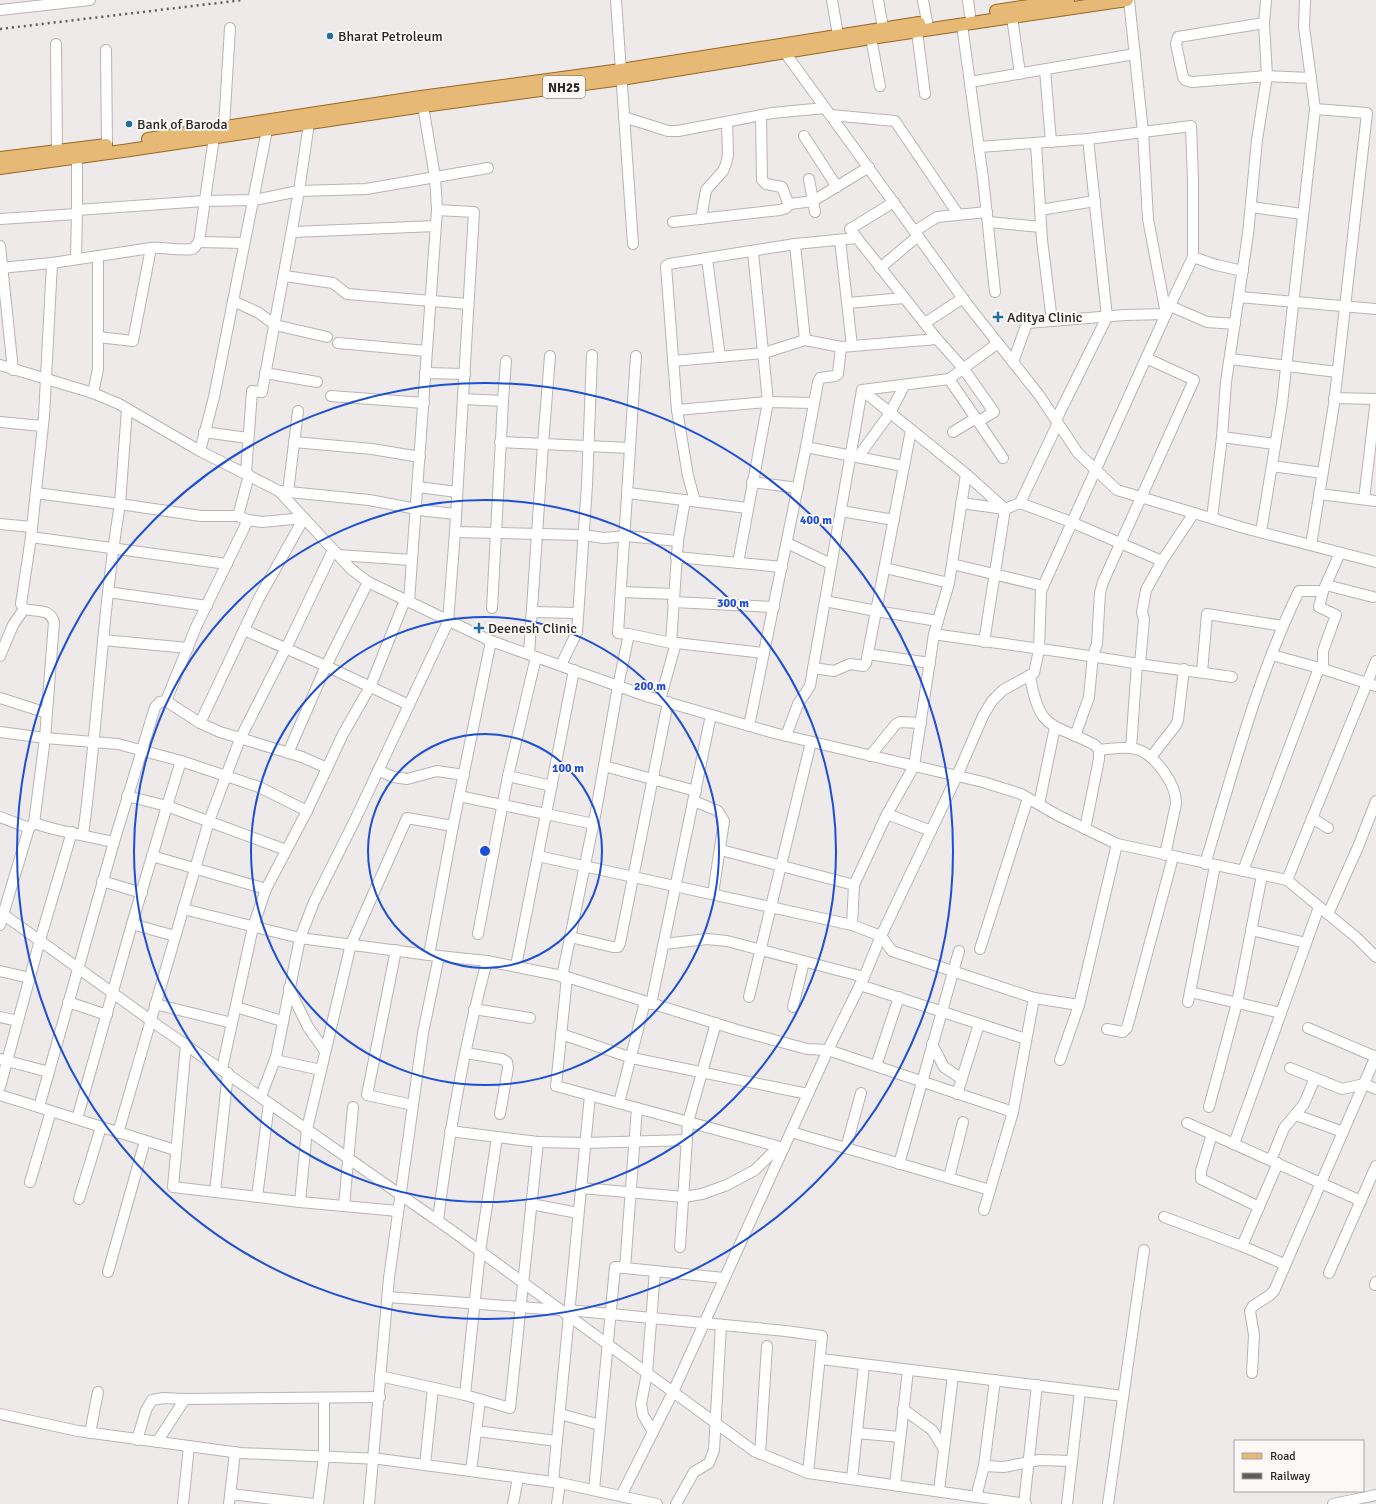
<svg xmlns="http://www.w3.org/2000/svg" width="1376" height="1504" font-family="Signika,sans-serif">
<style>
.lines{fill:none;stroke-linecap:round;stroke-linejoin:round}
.minor-casing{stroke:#b7b4b3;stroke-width:12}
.major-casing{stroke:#996720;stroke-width:14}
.minor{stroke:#fff;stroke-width:10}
.major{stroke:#e6b977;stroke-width:12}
.rail{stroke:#5e5c5b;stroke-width:2.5;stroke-dasharray:2 4;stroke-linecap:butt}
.ring{fill:none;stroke:#1d4ed8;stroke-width:2}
.poi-dot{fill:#216fa1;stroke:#fbf8f6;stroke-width:1.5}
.labels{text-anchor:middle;stroke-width:4;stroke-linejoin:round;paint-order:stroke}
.shield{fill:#fbf8f6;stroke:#676664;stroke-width:1}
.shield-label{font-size:13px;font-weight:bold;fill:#282726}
.poi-label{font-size:14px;fill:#282726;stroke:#fbf8f6;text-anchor:start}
.centre{fill:#1d4ed8;stroke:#fbf8f6;stroke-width:2}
.ring-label{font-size:12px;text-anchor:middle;font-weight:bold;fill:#1d4ed8;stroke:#fbf8f6;stroke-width:4;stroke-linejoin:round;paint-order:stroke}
</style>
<rect width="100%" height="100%" fill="#eeeae9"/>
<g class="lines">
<defs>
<g id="minor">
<path d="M616 0 633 244"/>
<path d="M832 0 838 35"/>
<path d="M878 0 883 28"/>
<path d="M923 0 927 22"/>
<path d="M968 0 970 15"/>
<path d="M1305 0 1304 27 1315 109 1367 113 1334 404 1311 545"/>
<path d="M0 10 90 0"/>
<path d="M1012 17 1020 74"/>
<path d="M1264 23 1178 37 1176 44 1183 77 1185 80 1192 82 1267 76 1311 78"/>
<path d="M962 25 983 178 995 292"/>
<path d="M917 32 925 94"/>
<path d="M871 38 880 86"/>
<path d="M56 44 57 151"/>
<path d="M781 47 967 304 1039 395 1078 453 1117 490 1244 528 1376 562"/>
<path d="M106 50 107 145"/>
<path d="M1045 70 1051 142"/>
<path d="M970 82 1135 54"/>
<path d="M423 106 435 177 437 210 474 212 455 532 583 535 604 538 626 536 678 541 685 500"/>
<path d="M761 115 762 180 766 184 782 187 787 200 790 204 813 201 869 167"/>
<path d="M831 115 895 121 958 214"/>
<path d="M624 117 668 131H678L772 113 825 108"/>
<path d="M309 123 299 191 366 189 488 168"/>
<path d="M224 127 230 28"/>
<path d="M804 136 837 187"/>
<path d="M1036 143 1042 240 1052 321"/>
<path d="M77 158V210L204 201 254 200 299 191 262 392 252 391 246 473"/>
<path d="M809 179 815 212"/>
<path d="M1251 207 1302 214"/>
<path d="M1040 210 1095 201"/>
<path d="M0 219 77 214"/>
<path d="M701 219 706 190 723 171 726 164 728 155 727 122"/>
<path d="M673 222 780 210 786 208 790 204"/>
<path d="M988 222 1041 227"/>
<path d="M915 231 937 217 987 212"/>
<path d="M293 232 436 226"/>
<path d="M840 240 852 346"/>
<path d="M199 242 244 243"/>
<path d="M795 244 805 340"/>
<path d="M0 246 13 370"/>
<path d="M1193 257 1216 265 1243 271"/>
<path d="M76 259 77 210"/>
<path d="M707 259 720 357"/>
<path d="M0 268 52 263 151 248C165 247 179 251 193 249L199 242 214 137"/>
<path d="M880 268 918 236"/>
<path d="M285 276 333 283 347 294 468 304"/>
<path d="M1239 297 1376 309"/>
<path d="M233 301 259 313 275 325 327 337"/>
<path d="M848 303 904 298"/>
<path d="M1170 306 1207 322 1235 324"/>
<path d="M925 323 963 298"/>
<path d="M98 337 133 341 151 248"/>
<path d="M937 339 963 368 994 412 979 421"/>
<path d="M338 343 426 351"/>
<path d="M550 356 543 444 630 448"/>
<path d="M1230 359 1337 372"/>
<path d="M673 361 764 353 805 340 841 347 937 339 857 238"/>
<path d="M1013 362 1027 323 1125 315 1166 314 1193 257V181L1191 126 1143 132 1129 0"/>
<path d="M0 365 93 393 119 404 200 451 279 491 351 569 368 582 491 641 649 697 774 733 983 782 1021 794 1057 815 1117 844 1287 880 1357 938 1376 957"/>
<path d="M265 373 317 382"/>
<path d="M425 373 465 374"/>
<path d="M949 379 1003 458"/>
<path d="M93 393 98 369V256"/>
<path d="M331 396 424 403"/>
<path d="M1334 398 1376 399"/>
<path d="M463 399 503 401"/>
<path d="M127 409 120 504 201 516H238L248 520"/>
<path d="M677 410 768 402 753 252"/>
<path d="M1056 420 1107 317 1088 139"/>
<path d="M0 422 42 426"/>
<path d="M204 432 248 438"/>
<path d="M953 432 976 418"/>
<path d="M1222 437 1275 444"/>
<path d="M294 442 372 449 420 457"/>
<path d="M500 442 543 444 529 654"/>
<path d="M806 447 903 466"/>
<path d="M200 451 214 397 267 130"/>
<path d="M858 457 890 413 904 386"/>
<path d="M1272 466 1322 473"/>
<path d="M966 474 1005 509 984 642"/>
<path d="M752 482 798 488"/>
<path d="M418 487 457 492"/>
<path d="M279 491 369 500 427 511 456 514"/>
<path d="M288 492 298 411"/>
<path d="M36 493 120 504C102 613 98 725 83 835"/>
<path d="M628 493 747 508"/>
<path d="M1319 494 1376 501"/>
<path d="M1364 499 1376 399"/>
<path d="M695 501 688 476 677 410 666 266 669 264 795 244 857 238 850 229 894 202"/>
<path d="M961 503 1005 509 1020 503 1058 423"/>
<path d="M1020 503 1071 522 1162 561 1146 590 1142 612 1144 619 1140 664"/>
<path d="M841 511 894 520"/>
<path d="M238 516 249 475"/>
<path d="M1212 518 1222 437 1226 382 1248 234 1257 140 1267 76 1264 23 1266 0"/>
<path d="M0 524 32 527"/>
<path d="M1261 532 1282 404 1315 109"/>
<path d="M31 537 227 564"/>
<path d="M787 543 831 564"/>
<path d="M338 555 412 560"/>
<path d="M676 557 782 567"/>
<path d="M1162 561 1194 513"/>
<path d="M738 563 768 402 814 403"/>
<path d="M952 564 1043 586"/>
<path d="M885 568 949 583"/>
<path d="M1326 585 1373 597"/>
<path d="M1323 591 1319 607 1336 615 1323 651V669L1376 686"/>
<path d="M108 592 207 606"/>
<path d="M621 592 674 594"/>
<path d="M825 601 876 611 938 621"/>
<path d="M409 602 437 210"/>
<path d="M673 602 774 607"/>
<path d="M492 608 503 401 506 361"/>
<path d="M532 612 578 613"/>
<path d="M244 630 326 666 409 705"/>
<path d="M629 634 671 643"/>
<path d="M934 634 949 583 966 474 862 390 949 379 998 343"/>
<path d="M103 640 188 648"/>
<path d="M491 641 453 826 429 955 487 961 567 977 737 1030 807 1049 828 1050 1013 1112"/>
<path d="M676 643 764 653"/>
<path d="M868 654 930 663"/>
<path d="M1272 655 1323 669"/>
<path d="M0 656 13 625 24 609"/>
<path d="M561 665 577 632 587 485 592 355"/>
<path d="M813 668 834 671 850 664 864 666 866 663 911 430"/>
<path d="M1202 672 1207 614 1283 626"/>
<path d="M1030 677C1040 732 1051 722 1095 745L1099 750V759L1085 829"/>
<path d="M0 698 47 713"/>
<path d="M660 700 676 643H671L678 541"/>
<path d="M166 701 200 723 220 732 302 757 327 768"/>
<path d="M749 726 806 447 818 382 820 378 835 376 838 374 841 347"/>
<path d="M0 732 45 738 118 744 181 761 259 787 307 811"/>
<path d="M786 736 798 704 810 686 862 390"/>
<path d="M1075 736 1089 697 1093 655 1097 644 1100 593 1103 582 1194 380 1146 358"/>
<path d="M1131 748 1137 663"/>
<path d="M1099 750C1111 749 1124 746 1136 749 1155 754 1177 785 1176 804L1165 855"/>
<path d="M288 753 326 666 368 582"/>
<path d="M870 756 896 724 900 722 921 723"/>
<path d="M1151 757 1176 725 1178 720 1184 669"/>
<path d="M181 761 167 806 286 850"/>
<path d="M604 766 696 791"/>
<path d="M378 770 393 777 407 779 437 771 464 775"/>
<path d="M508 776 552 786"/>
<path d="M459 796 546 814 574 670"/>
<path d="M694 801 718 811 724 821 713 894"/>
<path d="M1039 804 1055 727"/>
<path d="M887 814 931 831"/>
<path d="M0 817 29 828 34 823C60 832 87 836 114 842L155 707 160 702 166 701 196 627 248 520 262 522 304 518 259 598 200 723"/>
<path d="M1312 818 1328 828"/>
<path d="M34 823 45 738 54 622C50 608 36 612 24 609L21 604 31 537 44 416 52 263"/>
<path d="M721 850 854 885"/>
<path d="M152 856 266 889"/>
<path d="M538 856 852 925"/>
<path d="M1205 864C1233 772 1257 677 1299 591H1323L1340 553"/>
<path d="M1243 871 1319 668"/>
<path d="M1287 880 1376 661"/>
<path d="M102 881 142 893"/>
<path d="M183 909 300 938 314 902 354 822 448 622 455 532"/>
<path d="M0 912 160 1027 451 1230 754 1451 808 1473 1026 1504"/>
<path d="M1328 914 1358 847 1376 801"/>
<path d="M132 924 175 936"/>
<path d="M0 925 29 828"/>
<path d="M1251 930 1306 943"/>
<path d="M478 934 508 776 536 657"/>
<path d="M570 937 613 947H618L620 943 668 702"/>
<path d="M664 944 707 939 727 941 864 977"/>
<path d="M980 949 1028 798"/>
<path d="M396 950 367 1095 413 1105"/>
<path d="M516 966 546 814 594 824"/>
<path d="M0 971 30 978"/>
<path d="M562 977 596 811 618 686 629 634 618 633 636 356"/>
<path d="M567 977 556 1086 784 1148"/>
<path d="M860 985 1026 1039"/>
<path d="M289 988 308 1027 325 1051"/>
<path d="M1190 992 1281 1013"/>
<path d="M749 997 811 742"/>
<path d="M68 1002 107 1015"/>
<path d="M1188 1002 1215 866"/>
<path d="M155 1004 232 1023"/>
<path d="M651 1004 711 715"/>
<path d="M1079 1005 1034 998 892 951 881 936 852 925 854 885 887 814 914 766 934 634C1002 644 1071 652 1139 664 1170 669 1201 672 1232 677"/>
<path d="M236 1007 282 1021"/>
<path d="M793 1007 804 961"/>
<path d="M474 1009 530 1018"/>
<path d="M0 1017 18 1021"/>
<path d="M1308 1028 1376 1057"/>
<path d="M1107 1029 1123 1032 1127 1028 1173 857"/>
<path d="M561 1034 632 1058 808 1094"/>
<path d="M186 1044 173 1187 300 1202 307 1129 351 944 407 818 453 826"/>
<path d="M932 1044 944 1067 962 1079"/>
<path d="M466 1053 502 1059 507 1062 508 1068 500 1114"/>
<path d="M0 1059 49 1072"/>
<path d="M275 1060 321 1070"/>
<path d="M1060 1060 1079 1005 1117 844"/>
<path d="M876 1066 899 997"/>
<path d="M1290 1068 1342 1089 1364 1084 1376 1089"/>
<path d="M222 1069 253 927 266 889 307 811 343 734 371 685 405 600"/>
<path d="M0 1087 40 940 72 832"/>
<path d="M957 1094 979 1024"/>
<path d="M0 1095 175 1150"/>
<path d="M261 1096 276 1057 300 938 429 955"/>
<path d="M619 1103 645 1002"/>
<path d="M39 1107 114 842"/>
<path d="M1209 1107 1237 1003 1262 875"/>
<path d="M1296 1115 1343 1132"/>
<path d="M77 1119 132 924 167 806 127 796"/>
<path d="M1187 1123 1361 1201"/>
<path d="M450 1131 497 1137 480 1252 465 1395"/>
<path d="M791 1132 990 1190"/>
<path d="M118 1133 209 821 240 739 292 636 333 550"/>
<path d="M1212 1134 1201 1171V1179L1259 1207"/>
<path d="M538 1142 585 1143 687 1140"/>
<path d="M1234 1144 1319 907"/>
<path d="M846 1148 861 1093"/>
<path d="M1271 1160 1284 1128 1304 1104 1315 1078"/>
<path d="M899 1164 959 951"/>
<path d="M949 1178 963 1122"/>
<path d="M30 1182 51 1111"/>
<path d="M581 1188 684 1197 702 1194 727 1185 755 1170 778 1147"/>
<path d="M215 1192 228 1073"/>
<path d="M257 1197 269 1103"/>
<path d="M79 1199 101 1127"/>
<path d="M300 1202 398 1211"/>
<path d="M531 1204 578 1213"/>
<path d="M344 1206 353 1107"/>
<path d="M984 1210 1013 1112 1034 998"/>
<path d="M1164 1217 1242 1246 1284 1264"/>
<path d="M438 1220C449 1133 464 1046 487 961"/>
<path d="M1242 1246 1278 1163"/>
<path d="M680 1247 688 1122 716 1023"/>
<path d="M625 1268 724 1278"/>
<path d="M108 1272 145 1141"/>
<path d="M1329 1273 1376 1166"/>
<path d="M1375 1285 1376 1282"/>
<path d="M388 1297 559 1310"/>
<path d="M569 1310 786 1331 822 1336 808 1473"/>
<path d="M821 1359 1123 1396"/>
<path d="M1252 1373 1254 1335 1250 1311 1253 1306 1270 1295 1274 1291 1376 1056"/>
<path d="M380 1376 465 1395 510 1408 538 1142 497 1137"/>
<path d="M903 1409 932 1430 944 1449"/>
<path d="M0 1414 78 1431 240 1453 380 1459 560 1483 657 1504"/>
<path d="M560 1414 600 1425"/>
<path d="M476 1431 557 1441"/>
<path d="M653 1432 643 1415 641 1404 647 1373 655 1271"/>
<path d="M90 1433 98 1392"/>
<path d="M857 1433 900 1437"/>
<path d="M137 1440 146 1410 152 1400 164 1398 185 1399"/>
<path d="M157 1442 185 1399 380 1397"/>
<path d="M760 1454 767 1346"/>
<path d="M425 1465 433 1388"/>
<path d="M984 1466 1004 1467 1039 1460 1072 1461"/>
<path d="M471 1471 480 1400"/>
<path d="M852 1479 864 1365"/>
<path d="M553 1482 590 1095"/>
<path d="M895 1485 908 1370"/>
<path d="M594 1490 615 1267 625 1268 637 1108"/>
<path d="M939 1491 953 1375"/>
<path d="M231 1494 314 1504"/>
<path d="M621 1496 673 1392 828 1050 864 977 881 936 957 776 983 716 992 701 1003 690 1034 673 1039 650 1041 591 1166 314 1148 219 1143 132 1088 139 979 147"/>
<path d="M976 1497 984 1466 995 1380"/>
<path d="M183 1504 189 1446"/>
<path d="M229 1504 235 1452"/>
<path d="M318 1504 324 1457V1398"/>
<path d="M369 1504 389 1278 423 1033 439 956"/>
<path d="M513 1504 518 1478"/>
<path d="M557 1504 560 1483"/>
<path d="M676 1504 694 1472 709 1463 714 1450 721 1325"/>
<path d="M1024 1504 1037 1385"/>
<path d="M1067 1504 1080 1391"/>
<path d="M1108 1504 1144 1250"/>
<path d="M1333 1504 1376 1495"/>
</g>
<g id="major">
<path d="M996 11 1068 0"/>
<path d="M148 139 421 97 621 70 919 23"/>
<path d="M0 158 106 145"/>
<path d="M0 168 130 150 423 106 621 79 871 38 1127 0"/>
</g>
</defs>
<use href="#minor" class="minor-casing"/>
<use href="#major" class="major-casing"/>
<use href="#minor" class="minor"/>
<use href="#major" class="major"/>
<path class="rail" d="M0 29 243 0"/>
</g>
<g class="ring">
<circle cx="485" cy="851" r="117"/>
<circle cx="485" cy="851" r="234"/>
<circle cx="485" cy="851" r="351"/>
<circle cx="485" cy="851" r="468"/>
</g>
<g class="poi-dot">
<circle cx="330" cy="36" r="4"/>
<circle cx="129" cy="124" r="4"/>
<path d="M996 311h4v4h4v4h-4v4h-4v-4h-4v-4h4z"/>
<path d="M477 622h4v4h4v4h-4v4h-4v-4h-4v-4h4z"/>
</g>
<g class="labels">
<rect class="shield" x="543" y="76" width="42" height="22" rx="3"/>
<g class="shield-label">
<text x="564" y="92">NH25</text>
</g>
<g class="poi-label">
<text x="338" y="41">Bharat Petroleum</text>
<text x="137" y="129">Bank of Baroda</text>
<text x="1007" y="322">Aditya Clinic</text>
<text x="488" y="633">Deenesh Clinic</text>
</g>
</g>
<circle cx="485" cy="851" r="6" class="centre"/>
<g class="ring-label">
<text x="816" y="524">400 m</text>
<text x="733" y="607">300 m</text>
<text x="650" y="690">200 m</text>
<text x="568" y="772">100 m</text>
</g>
<rect x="1234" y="1440" width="130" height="52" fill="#fbf8f6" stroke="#a7a4a3"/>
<rect x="1242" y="1453" width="20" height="6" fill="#e6b977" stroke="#a7a4a3"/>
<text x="1270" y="1460" font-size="12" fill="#282726">Road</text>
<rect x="1242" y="1473" width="20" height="6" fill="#5e5c5b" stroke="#a7a4a3"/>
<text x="1270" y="1480" font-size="12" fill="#282726">Railway</text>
</svg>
